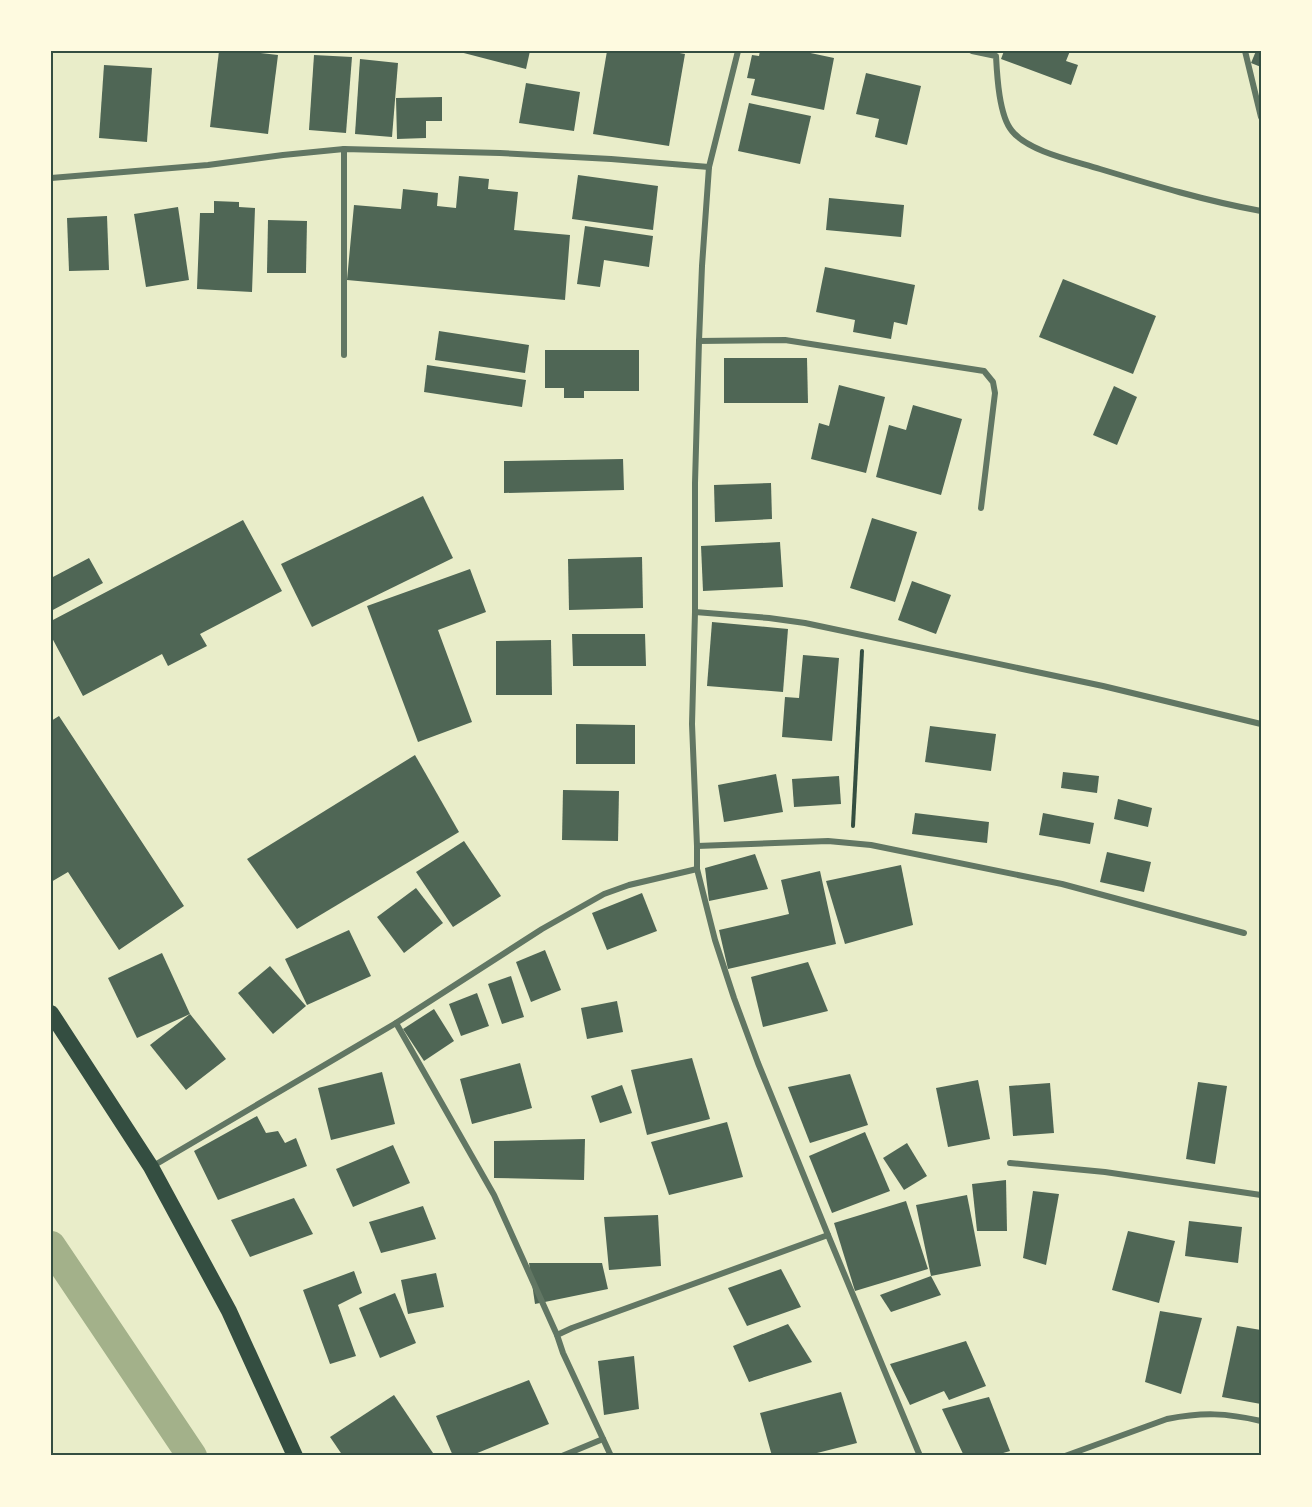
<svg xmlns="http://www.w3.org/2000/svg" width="1312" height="1507" font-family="Raleway,sans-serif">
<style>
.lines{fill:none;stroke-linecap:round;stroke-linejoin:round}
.canal{stroke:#a3b18a;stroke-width:30}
.building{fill:#4f6655}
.path{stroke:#344e41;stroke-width:4}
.minor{stroke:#617663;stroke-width:6}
.trunk{stroke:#344e41;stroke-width:16}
.neatline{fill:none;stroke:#344e41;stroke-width:2}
</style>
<rect width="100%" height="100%" fill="#e9edc9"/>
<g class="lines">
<path class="canal" d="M51 1246 192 1456"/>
</g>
<g class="building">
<path d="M219 51H242L278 55 268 134 210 127Z"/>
<path d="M456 51H530L526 69Z"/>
<path d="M607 51H669L685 54 669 146 593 134Z"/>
<path d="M760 51H801L834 58 824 110 751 95 755 79 747 78 752 55 759 56Z"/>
<path d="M1004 51H1070L1066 61 1078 65 1071 85 1001 59Z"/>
<path d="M1256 51H1261V67L1251 63Z"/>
<path d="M314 55 352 57 346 133 309 130Z"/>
<path d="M360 59 398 63 392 137 355 134Z"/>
<path d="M104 65 152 68 147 142 99 138Z"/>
<path d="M866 73 921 86 907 145 875 137 879 119 856 114Z"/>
<path d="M526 83 580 92 574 131 519 123Z"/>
<path d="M442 97V121H426V138L397 139 396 98Z"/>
<path d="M749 103 811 116 800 164 738 151Z"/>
<path d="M578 175 658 186 653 230 572 219Z"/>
<path d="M459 176 489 179 488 189 518 192 514 230 570 235 565 300 347 280 354 205 401 209 403 189 438 193 437 206 456 208Z"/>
<path d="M829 198 904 205 901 237 826 230Z"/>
<path d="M214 201 239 202V207L255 208 252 292 197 289 200 213H214Z"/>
<path d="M178 207 189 280 146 287 134 214Z"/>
<path d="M107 216 109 270 69 271 67 218Z"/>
<path d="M268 220 307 221 306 273H267Z"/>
<path d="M585 226 653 236 649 267 604 260 600 287 577 284Z"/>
<path d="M825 267 915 285 907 325 894 322 891 339 853 332 855 320 816 312Z"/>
<path d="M1063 279 1156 316 1133 374 1039 337Z"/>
<path d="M439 331 529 345 525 373 435 360Z"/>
<path d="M545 350H639V391H584V398H564V388H545Z"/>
<path d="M724 358H807L808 403H724Z"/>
<path d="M427 365 526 380 522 407 424 392Z"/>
<path d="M839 385 885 397 866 473 811 459 819 423 829 426Z"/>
<path d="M1114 386 1137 397 1117 445 1093 435Z"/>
<path d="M913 405 962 419 941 495 876 477 889 425 906 430Z"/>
<path d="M623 459 624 490 504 493V461Z"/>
<path d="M771 483 772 519 715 522 714 485Z"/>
<path d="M423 496 453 558 312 627 281 564Z"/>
<path d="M872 518 917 532 895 602 850 588Z"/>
<path d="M243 520 282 591 200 634 207 646 168 666 162 654 83 696 51 636V621Z"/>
<path d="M780 542 783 587 703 591 701 546Z"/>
<path d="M642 557 643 608 569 610 568 559Z"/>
<path d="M89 558 103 583 51 611V578Z"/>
<path d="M470 569 486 612 438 630 472 722 418 742 367 606Z"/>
<path d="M912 581 951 595 936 634 898 620Z"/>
<path d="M712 622 788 629 783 692 707 686Z"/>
<path d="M572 634H645L646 666H573Z"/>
<path d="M551 640 552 695H496V641Z"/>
<path d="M803 655 839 658 832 741 782 737 785 697 799 698Z"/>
<path d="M59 716 184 906 119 950 68 872 51 882V721Z"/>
<path d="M576 724 635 725V764H576Z"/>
<path d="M930 726 996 734 991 771 925 762Z"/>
<path d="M415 755 459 832 297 929 247 859Z"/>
<path d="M1063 772 1099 776 1097 793 1061 788Z"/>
<path d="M776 774 783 812 724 822 718 785Z"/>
<path d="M839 776 841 804 794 807 792 779Z"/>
<path d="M563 790 619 791 618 841 562 840Z"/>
<path d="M1118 799 1152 808 1148 827 1114 819Z"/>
<path d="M915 813 989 822 987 843 912 834Z"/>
<path d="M1043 813 1094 823 1090 844 1039 835Z"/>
<path d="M464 841 501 896 453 927 416 872Z"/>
<path d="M1107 852 1151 862 1144 892 1100 882Z"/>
<path d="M755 854 768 889 709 901 705 868Z"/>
<path d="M901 865 913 925 845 944 826 881Z"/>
<path d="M820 871 836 944 728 969 719 930 789 914 781 880Z"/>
<path d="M416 888 443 923 404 953 377 917Z"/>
<path d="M642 893 657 931 607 950 592 913Z"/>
<path d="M349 930 371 976 307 1005 285 959Z"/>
<path d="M545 950 561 990 531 1002 516 962Z"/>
<path d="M162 953 190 1014 137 1038 108 978Z"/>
<path d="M808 962 828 1011 763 1027 751 977Z"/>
<path d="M270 966 306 1006 273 1034 238 993Z"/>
<path d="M511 976 524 1017 502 1024 488 984Z"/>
<path d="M477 993 489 1026 461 1036 449 1004Z"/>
<path d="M617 1001 623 1032 587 1039 581 1008Z"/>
<path d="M434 1009 454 1041 424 1061 403 1029Z"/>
<path d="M190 1014 226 1059 186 1090 150 1045Z"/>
<path d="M692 1058 710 1119 647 1135 631 1070Z"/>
<path d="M520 1063 532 1108 472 1124 460 1079Z"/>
<path d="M382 1072 395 1124 331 1140 318 1088Z"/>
<path d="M850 1074 868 1125 810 1143 788 1087Z"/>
<path d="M978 1080 990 1139 948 1147 936 1088Z"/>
<path d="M1198 1082 1227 1086 1215 1164 1186 1159Z"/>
<path d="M1050 1083 1054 1133 1013 1136 1009 1086Z"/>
<path d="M622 1085 632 1113 600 1123 591 1096Z"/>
<path d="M257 1116 266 1133 278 1131 285 1143 296 1138 307 1166 218 1200 194 1151Z"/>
<path d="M727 1122 743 1177 669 1195 651 1142Z"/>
<path d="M865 1132 890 1191 832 1213 809 1156Z"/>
<path d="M585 1139 584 1180 494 1178V1141Z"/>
<path d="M907 1143 927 1176 904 1190 883 1158Z"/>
<path d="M393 1145 410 1183 353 1207 336 1169Z"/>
<path d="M1006 1180 1007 1231H977L972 1184Z"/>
<path d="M1033 1191 1059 1194 1046 1265 1023 1258Z"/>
<path d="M967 1195 981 1266 931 1276 916 1205Z"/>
<path d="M294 1198 313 1234 250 1257 231 1220Z"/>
<path d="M906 1201 928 1269 855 1291 834 1223Z"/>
<path d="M423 1206 436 1239 381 1253 369 1222Z"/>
<path d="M658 1215 661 1266 609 1270 604 1217Z"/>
<path d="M1189 1221 1242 1227 1238 1263 1185 1256Z"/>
<path d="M1128 1231 1175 1241 1159 1303 1112 1290Z"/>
<path d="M529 1263H602L608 1289 535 1304Z"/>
<path d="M781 1269 801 1307 747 1326 728 1288Z"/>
<path d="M354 1271 362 1293 338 1305 356 1356 330 1364 303 1290Z"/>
<path d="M436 1273 444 1307 408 1314 401 1280Z"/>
<path d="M931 1276 941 1295 891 1312 880 1295Z"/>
<path d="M395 1293 416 1343 380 1358 359 1308Z"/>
<path d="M1160 1311 1202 1318 1181 1394 1145 1382Z"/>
<path d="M788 1324 812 1362 749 1382 733 1346Z"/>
<path d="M1237 1326 1261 1330V1404L1222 1397Z"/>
<path d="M966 1341 986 1386 949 1400 944 1391 910 1405 890 1364Z"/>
<path d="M634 1356 639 1409 604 1415 598 1361Z"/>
<path d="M529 1380 549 1424 470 1456H453L436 1416Z"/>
<path d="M841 1392 857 1443 805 1456H772L760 1413Z"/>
<path d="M394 1395 435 1456H343L330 1437Z"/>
<path d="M989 1397 1010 1451 993 1456H964L942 1409Z"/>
</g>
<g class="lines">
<path class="path" d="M853 826 862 651"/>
<g class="minor">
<path d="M738 51 709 167 702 266 699 341 695 483V612L692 724 697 846V869L715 940 734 998 758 1063 828 1235 920 1456"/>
<path d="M972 51 996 56C997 75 999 116 1012 131 1029 152 1075 161 1100 169 1153 185 1206 201 1261 211"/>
<path d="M1245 51 1261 117"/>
<path d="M51 178 208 165 283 155 344 149 500 153 611 159 709 167"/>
<path d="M699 341 785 340 984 371 993 382 995 393 981 508"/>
<path d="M344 355V149"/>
<path d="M695 612 769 618 805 623 1103 686 1261 724"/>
<path d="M697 846 828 841 871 845 1062 884 1244 933"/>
<path d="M396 1023 494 1195 557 1335"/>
<path d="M1010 1163 1105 1172 1261 1195"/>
<path d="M153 1166 396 1023 542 929 604 894 629 885 697 869"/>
<path d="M562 1456 603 1439"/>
<path d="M611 1456 563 1353 557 1335 572 1328 828 1235"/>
<path d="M1065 1456 1167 1419C1203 1412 1226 1413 1261 1421"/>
</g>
<path class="trunk" d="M51 1013 151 1167 229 1311 295 1456"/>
</g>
<rect width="1312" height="1507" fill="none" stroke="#fefae0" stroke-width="105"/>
<rect x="52" y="52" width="1208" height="1402" class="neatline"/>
</svg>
